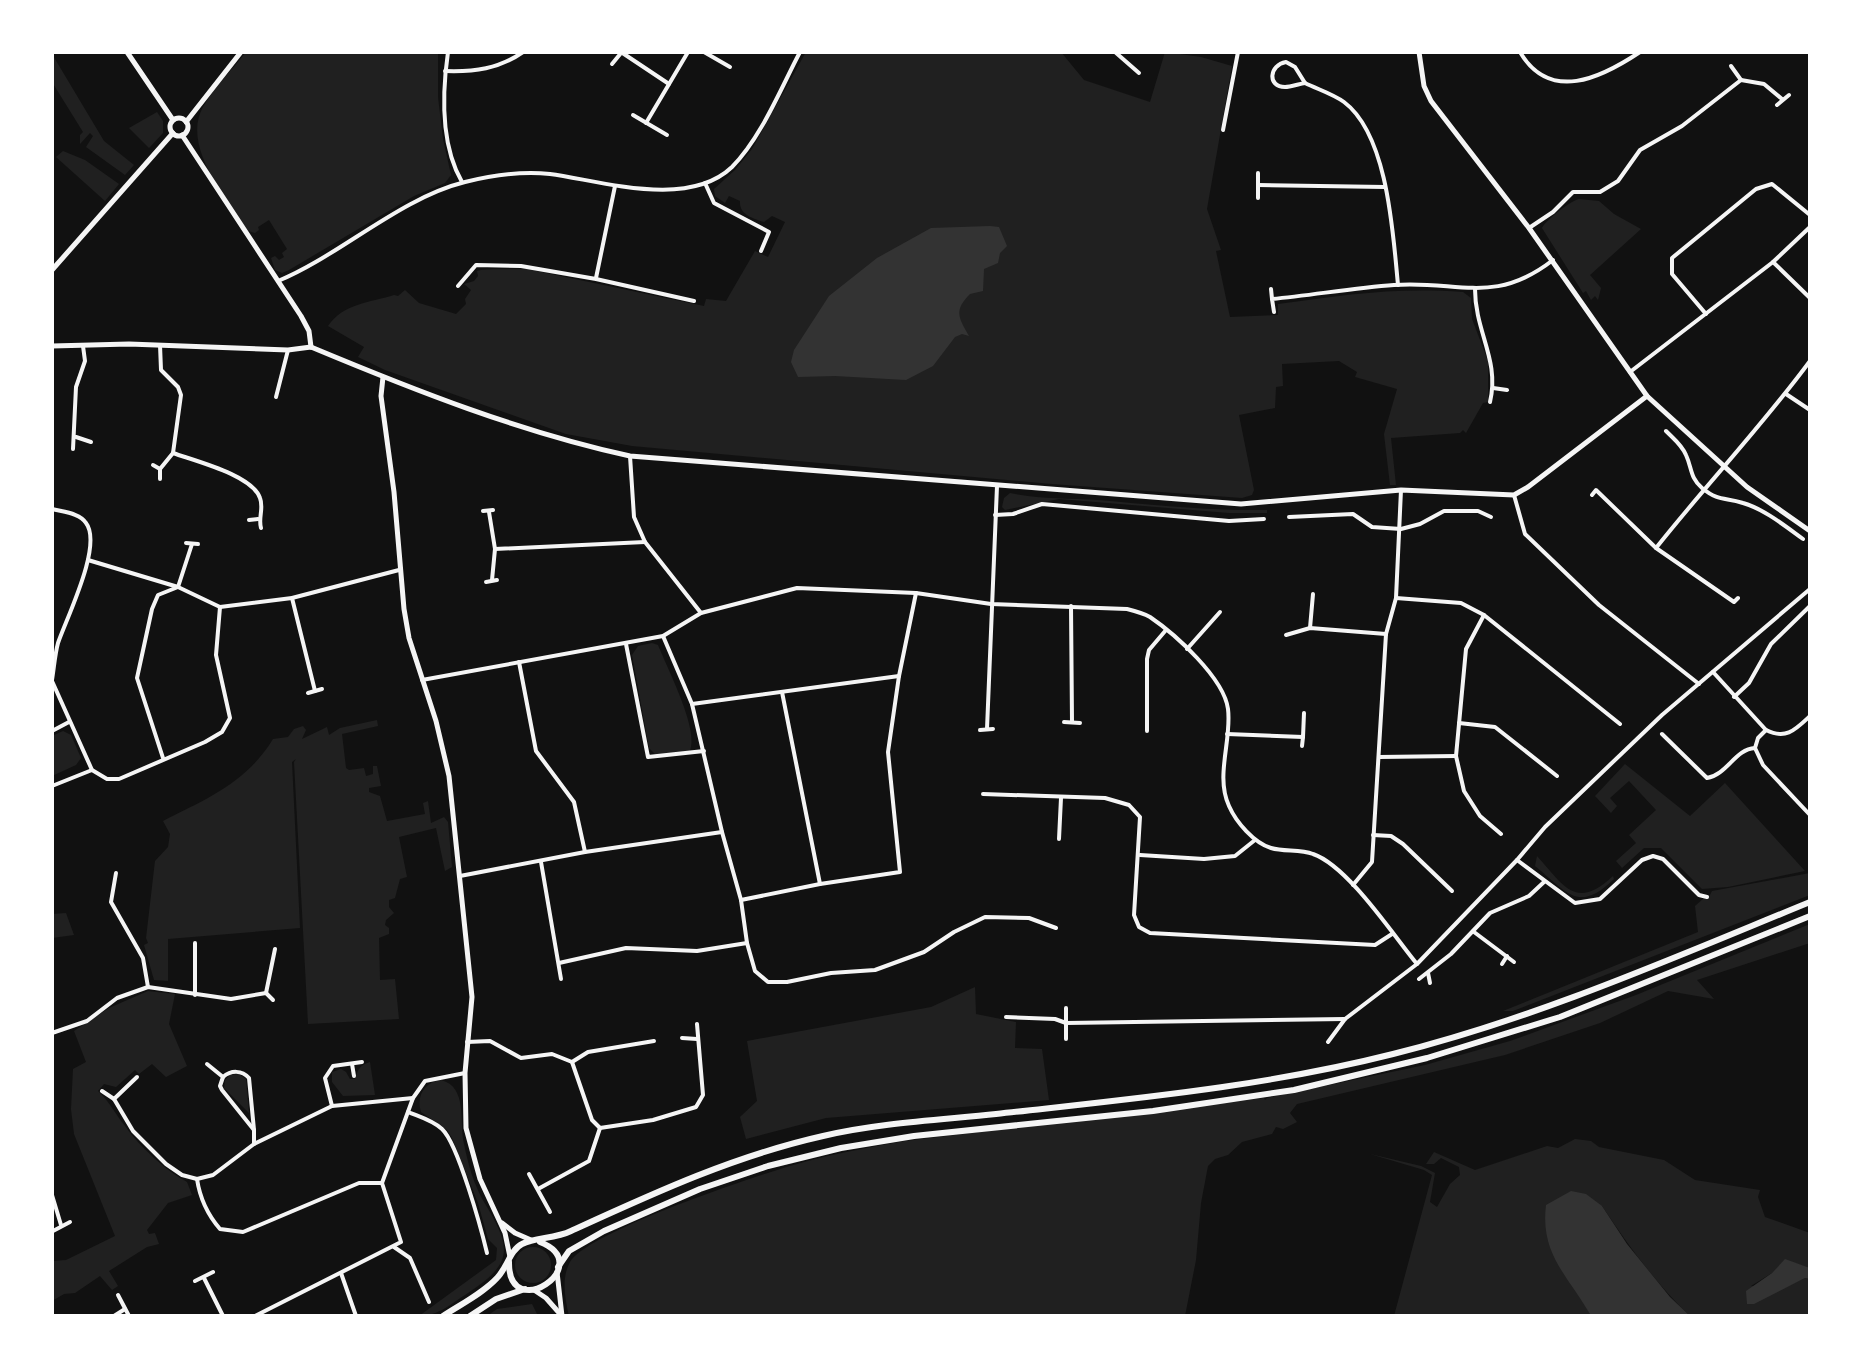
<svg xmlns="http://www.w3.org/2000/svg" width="1862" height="1368" font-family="Commissioner,sans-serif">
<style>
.green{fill:#202020}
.water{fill:#333}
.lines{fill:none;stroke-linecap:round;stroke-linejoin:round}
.minor{stroke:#f5f5f5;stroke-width:4}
.tertiary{stroke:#f5f5f5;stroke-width:5}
.secondary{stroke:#f5f5f5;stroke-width:5}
.trunk{stroke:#f5f5f5;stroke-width:6}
</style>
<rect width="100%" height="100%" fill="#111"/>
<g class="green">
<path d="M246 52H438V97L443 139 451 175 445 183 414 196 289 270 282 273 275 270 271 258 275 256 279 260 284 257 282 253 287 249 269 220 258 227 259 230 255 233 248 231C227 200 181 146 203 107 214 87 232 70 246 52Z"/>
<path d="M806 52H1061L1084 80 1150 102 1165 52 1201 57 1232 66 1207 209 1221 250 1216 251 1230 317 1278 315V304C1344 295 1396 287 1463 292L1471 298 1472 319 1488 361V402L1483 403 1466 433 1463 430 1460 433 1391 438 1396 485H1390L1384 434 1397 389 1355 377 1357 372 1339 361 1282 364 1283 386 1276 387 1275 408 1239 415 1254 490 1252 495 1242 498 1052 484 632 446 566 434 385 370 358 357 364 347 328 326C344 303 369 303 394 295L398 296 405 290 419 303 456 314 466 304 465 299 471 290 464 284 474 281 478 276 477 271C485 268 515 270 527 269L704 306 706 299 726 301 755 251 768 257 785 222 772 216 764 222C753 218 739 215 740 201L729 196 725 203 715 196 714 189 735 170 752 149Z"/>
<path d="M52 54 104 141 134 165 125 175 86 147 93 136 90 133 80 144V135L83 132 52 82Z"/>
<path d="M157 112 163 121V133L149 148 129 128Z"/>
<path d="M63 151 85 160 119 184 105 201 56 157Z"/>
<path d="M1579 199 1599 201 1614 214 1641 229 1590 275 1601 288 1598 300 1595 296 1591 300 1586 291 1583 293 1542 228C1546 220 1570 201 1579 199Z"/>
<path d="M1010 493C1039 499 1068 498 1098 500 1154 505 1210 511 1267 510V513H1229L1059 499 1005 510 1002 507 1004 498Z"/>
<path d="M652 643 658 645C668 670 699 729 690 751L656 755 649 748 632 655 638 646Z"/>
<path d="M377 720 378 726 342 734 346 768 349 770 364 768 366 776 373 774V766H377L381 786 369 788V792L380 796 387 821 425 814 423 803 428 801 431 823 444 817 448 822 452 867 445 871 436 828 399 837 407 877 400 879 395 898 389 900V907L394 913 386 920 385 925 389 928V934L379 938 380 980 395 979 399 1019 308 1024 294 762 296 759 292 762 300 928 168 939V981L154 980 144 945 148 943 146 938 155 861 168 847 170 834 163 821C208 798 246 783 273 739L288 737 294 729 303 726 306 730 302 739 327 727 329 735 340 728Z"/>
<path d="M63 731 71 735 81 758 76 765 52 776V736Z"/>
<path d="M1625 764 1690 816 1725 783 1805 871 1728 887 1702 889 1661 848H1644L1622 868 1616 861 1636 843 1629 835 1656 810 1629 781 1610 798 1617 806 1611 813 1595 796Z"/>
<path d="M1537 856C1564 886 1576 911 1613 876L1614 879C1578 914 1567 892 1535 866Z"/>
<path d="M1810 873V895L1513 1011H1503L1698 932 1695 906 1704 898 1709 897 1712 891Z"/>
<path d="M66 913 74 935 52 938V914Z"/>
<path d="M1810 924V943L1697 980 1714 999 1668 991 1600 1023 1505 1055 1297 1104 1290 1113 1297 1122 1283 1129 1276 1127 1272 1134 1242 1142 1228 1155 1215 1159 1208 1166 1201 1203 1196 1260 1185 1316H569C565 1299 561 1278 570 1262 588 1231 763 1173 804 1162 837 1153 871 1147 905 1141L1264 1098 1265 1100 1267 1098 1425 1065 1510 1041 1636 995Z"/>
<path d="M975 987 976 1014 1016 1022 1015 1048 1042 1049 1049 1100 826 1118 746 1139 740 1117 757 1101 747 1041 931 1007Z"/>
<path d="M148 991 175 994 169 1024 187 1066 166 1077 152 1064 139 1074 135 1070 116 1087 104 1084 98 1091C110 1102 115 1114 125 1126 140 1147 165 1170 187 1182L192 1195 168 1203 147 1230 149 1234 155 1233 159 1244 147 1247 109 1271 118 1286 112 1290 100 1276 75 1293 64 1294 52 1301V1261L66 1260 115 1236 74 1134 71 1109 73 1069 86 1062 74 1031 109 1008Z"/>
<path d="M370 1062 375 1095 343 1096 332 1082V1072L341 1069 346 1072 350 1079H355C358 1069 360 1065 370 1062Z"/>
<path d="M239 1074 246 1079 249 1113 224 1088 225 1080 230 1075Z"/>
<path d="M441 1080C468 1087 459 1122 464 1144 468 1164 474 1185 484 1202 511 1247 515 1262 468 1293 452 1303 439 1316 419 1316L496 1260 497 1248 488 1239 478 1203 452 1138 447 1130 421 1112C416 1095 425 1082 441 1080Z"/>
<path d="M1575 1139 1591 1141 1599 1147 1664 1160 1695 1180 1760 1190 1758 1197 1765 1217 1810 1233V1268L1785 1260 1772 1273 1751 1286 1784 1288 1805 1278 1810 1279V1316H1690C1656 1284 1628 1245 1602 1206L1576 1288 1591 1316H1394L1432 1175 1424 1170 1370 1154 1421 1166 1435 1173 1430 1202 1437 1207 1450 1184 1460 1175 1459 1167 1441 1158 1434 1164H1426L1434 1152 1475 1170 1547 1146 1558 1148Z"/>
<circle cx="533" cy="1265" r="18"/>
<path d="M532 1304 538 1316H487L497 1309Z"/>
</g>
<g class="water">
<path d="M990 226 999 227 1007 246 1000 253 998 263 984 269 983 291 970 294C953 311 959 318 969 336L962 334 955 337 933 366 906 380 835 376 798 377 791 362 794 350 829 296 877 258 931 228Z"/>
<path d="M1571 1191 1586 1194 1602 1206 1627 1244 1670 1297 1690 1316H1591C1568 1275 1540 1255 1546 1205Z"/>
<path d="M1785 1259 1810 1268V1279L1805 1278 1754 1304H1747L1746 1291 1772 1273Z"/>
</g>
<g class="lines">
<g class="minor">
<path d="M448 52C442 94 440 144 462 182"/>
<path d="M621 52 669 84"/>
<path d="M704 52 730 67"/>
<path d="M1115 52 1139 73"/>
<path d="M1520 52C1550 103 1601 78 1640 52"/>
<path d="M1286 62 1295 67 1305 83C1299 84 1290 87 1285 87 1267 87 1269 65 1286 62Z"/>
<path d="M612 64 621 53"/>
<path d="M1731 66 1741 80"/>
<path d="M445 71C474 72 499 69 523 52"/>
<path d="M1305 83C1317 89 1333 94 1344 102 1388 135 1393 234 1398 285"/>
<path d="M1777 105 1789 95"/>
<path d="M633 115 667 135"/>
<path d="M646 123 688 52"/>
<path d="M1223 130 1238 52"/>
<path d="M705 183 714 203 769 232 761 251"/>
<path d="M1258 185 1385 187"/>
<path d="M1258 198V173"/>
<path d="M1529 228 1553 212 1573 192H1600L1618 181 1640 150 1682 126 1741 80 1764 84 1782 99"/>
<path d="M1773 262 1810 298"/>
<path d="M596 278 615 186"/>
<path d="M278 281C339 256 400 198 465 182 493 175 522 171 550 174 602 181 688 209 732 167 761 138 781 88 800 52"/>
<path d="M458 286 476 265 521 266 596 279 694 301"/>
<path d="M1271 289 1272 299"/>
<path d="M1475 289C1475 332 1500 360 1490 402"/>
<path d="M1274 312 1272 299C1313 295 1354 288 1394 285 1458 280 1494 306 1553 260"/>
<path d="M1706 314 1672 274V258L1756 189 1772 184 1810 215"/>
<path d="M1630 372 1773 262 1810 227"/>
<path d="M1493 388 1507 390"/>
<path d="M1786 394 1810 410"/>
<path d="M276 397 288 350"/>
<path d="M1666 431C1674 439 1682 445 1686 455 1692 468 1690 478 1702 488 1719 502 1725 497 1743 503 1764 509 1785 526 1803 539"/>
<path d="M76 437 91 442"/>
<path d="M73 449 76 387 85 361 83 346"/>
<path d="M173 453C195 461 252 475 260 498 264 508 258 518 261 528"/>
<path d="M630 456 634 517 645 542 701 613"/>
<path d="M153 465 160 469"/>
<path d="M160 479V469L173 453 181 395 178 387 161 370 160 345"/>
<path d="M1514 495 1525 534 1599 605 1699 684"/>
<path d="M1592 495 1596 490 1656 548 1734 602 1738 598"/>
<path d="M52 509C63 512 80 513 86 523 103 545 67 617 58 643 55 654 54 668 52 680"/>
<path d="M483 511 493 510"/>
<path d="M489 512 495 549 492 580"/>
<path d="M995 515 1013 514 1042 504 1229 521 1264 519"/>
<path d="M1289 517 1353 514 1372 527 1401 529 1420 524 1444 511H1478L1491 517"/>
<path d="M249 520 258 519"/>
<path d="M186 543 198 544"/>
<path d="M1656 548C1706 485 1762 426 1810 361"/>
<path d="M495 549 645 542"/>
<path d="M88 560 178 587 220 607 292 598 399 570"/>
<path d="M486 582 497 580"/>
<path d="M292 598 315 691 322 689"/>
<path d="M1396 598 1461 603 1484 615 1620 724"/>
<path d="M1071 606 1072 722"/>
<path d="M1484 615 1466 649 1456 756 1464 791 1480 816 1501 834"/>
<path d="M1310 628 1313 594"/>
<path d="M1286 635 1310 628 1386 634"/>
<path d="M663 636 692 704 722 832 741 900 747 943 755 971 768 982H787L831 973 875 970 924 952 954 932 985 917 1029 918 1056 928"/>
<path d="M626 644 648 757 704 751"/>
<path d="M1187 649 1220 612"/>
<path d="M519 662 536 751 574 802 585 852"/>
<path d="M1713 672 1766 730C1786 740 1795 730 1810 716"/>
<path d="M422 680 663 636 701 613 797 588 916 593 991 604 1127 609C1135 611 1143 613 1150 617 1175 634 1224 678 1228 709 1232 740 1215 776 1229 806 1236 822 1254 843 1271 848 1284 852 1300 849 1313 854 1348 866 1393 935 1417 964"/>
<path d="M52 681 92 770 107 779H119L205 742 222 732 230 718 216 655 220 607"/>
<path d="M782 692 820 884"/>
<path d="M308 693 315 691"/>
<path d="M1734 697 1749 683 1771 644 1810 606"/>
<path d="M692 704 899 676"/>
<path d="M1064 722 1080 723"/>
<path d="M1459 723 1495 727 1557 776"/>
<path d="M987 729 997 486"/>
<path d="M980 730 993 729"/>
<path d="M52 731 69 722"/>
<path d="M1147 731V659L1149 650 1166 630"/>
<path d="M1227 734 1303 737 1304 713"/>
<path d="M1662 734 1707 778C1727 775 1735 749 1755 748L1758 738 1766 730"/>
<path d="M1302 746 1303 737"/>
<path d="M1755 748 1763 765 1810 815"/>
<path d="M1379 757 1456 756"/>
<path d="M163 758 137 678 152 609 158 595 178 587 192 544"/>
<path d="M52 786 92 770"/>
<path d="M983 794 1105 798 1129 805 1140 817 1134 915 1139 927 1150 933 1375 945 1392 934"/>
<path d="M1373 835 1391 836 1403 844 1452 891"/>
<path d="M1059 839 1061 798"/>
<path d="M1140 855 1204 859 1235 856 1255 840"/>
<path d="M1517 860 1575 903 1600 899 1642 860 1653 856 1663 859 1699 895 1707 897"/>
<path d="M541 862 561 979"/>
<path d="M116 873 111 902 143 958 148 987"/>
<path d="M460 876 585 852 722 832"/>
<path d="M1353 885 1372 862 1386 634 1396 598 1401 490"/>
<path d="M741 900 820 884 900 872 888 752 899 676 916 593"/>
<path d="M1474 932 1514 962"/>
<path d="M195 943V995"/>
<path d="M559 963 626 948 697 951 747 943"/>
<path d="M1502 964 1507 956"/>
<path d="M1428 973 1430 983"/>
<path d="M1419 979 1451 954 1490 913 1529 896 1544 882"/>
<path d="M266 993 273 1000"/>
<path d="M1006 1017 1055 1019 1066 1023 1345 1019"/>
<path d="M52 1033 87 1021 117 998 148 987 231 999 266 993 275 949"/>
<path d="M682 1038 697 1039"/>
<path d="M1066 1039V1008"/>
<path d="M467 1042 490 1041 521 1058 552 1054 572 1062 592 1120 600 1128 653 1120 696 1107 703 1095 697 1024"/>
<path d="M1328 1042 1345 1019 1417 964 1517 860 1545 827 1662 715 1810 589"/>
<path d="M572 1062 588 1052 654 1041"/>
<path d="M207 1064 223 1077 220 1086 222 1090 254 1130V1144"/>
<path d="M352 1064 354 1076"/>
<path d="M223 1077C231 1070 242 1070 249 1078L254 1130"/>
<path d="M102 1091 114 1099 133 1131 166 1164 182 1175 197 1179 213 1175 254 1144 332 1106 413 1098"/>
<path d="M114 1099 137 1077"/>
<path d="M332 1106 325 1078 333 1066 362 1062"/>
<path d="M408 1112C420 1117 432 1120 442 1129 458 1144 481 1228 487 1253"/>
<path d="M529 1174 550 1212"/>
<path d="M197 1179C200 1199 207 1214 220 1229L243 1232 359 1183H382"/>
<path d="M538 1189 589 1161 600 1128"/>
<path d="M52 1195 61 1225"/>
<path d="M53 1231 70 1222"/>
<path d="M394 1247 410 1258 429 1302"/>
<path d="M341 1273 356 1316"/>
<path d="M204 1278 223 1316"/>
<path d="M195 1281 213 1272"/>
<path d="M118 1295 129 1316"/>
<path d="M114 1316 125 1309"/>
<path d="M255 1316 401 1242 382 1183 413 1098 425 1081 465 1073"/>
</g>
<g class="tertiary">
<path d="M127 52 173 120"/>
<path d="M1419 52 1424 86 1431 101 1529 228 1647 396 1747 487 1810 531"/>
<path d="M182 135 301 316 309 331 311 347"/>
<path d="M52 346 129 344 288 350 311 347"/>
<path d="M311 347C414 390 520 432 630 456L1241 504 1401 490 1514 495 1528 487 1647 396"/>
<path d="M383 377 381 396 394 492 404 609 409 638 436 721 449 776 472 997 465 1073 466 1128 480 1179 505 1233 510 1257"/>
<path d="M502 1223 515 1233 531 1240"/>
<path d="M557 1272 562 1316"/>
<path d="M534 1290 546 1298 561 1315"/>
</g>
<g class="secondary">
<circle cx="179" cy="127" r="9"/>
<path d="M186 122 241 52"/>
<path d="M52 270 173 133"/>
</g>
<g class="trunk">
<path d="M509 1262C508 1325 598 1265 540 1242"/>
<path d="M558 1267 569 1251 604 1231 700 1189 768 1166 841 1148 914 1136 1153 1111 1294 1090 1427 1058 1560 1017 1810 916"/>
<path d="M443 1316C461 1304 482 1294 497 1278 507 1268 510 1250 522 1244 535 1237 555 1239 571 1231 654 1193 734 1156 823 1136 879 1123 939 1120 996 1114 1129 1099 1263 1087 1393 1054 1537 1018 1673 958 1810 902"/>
<path d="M470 1316 496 1299 525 1289"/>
</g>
</g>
<rect width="1862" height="1368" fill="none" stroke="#ffffff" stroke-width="108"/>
</svg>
